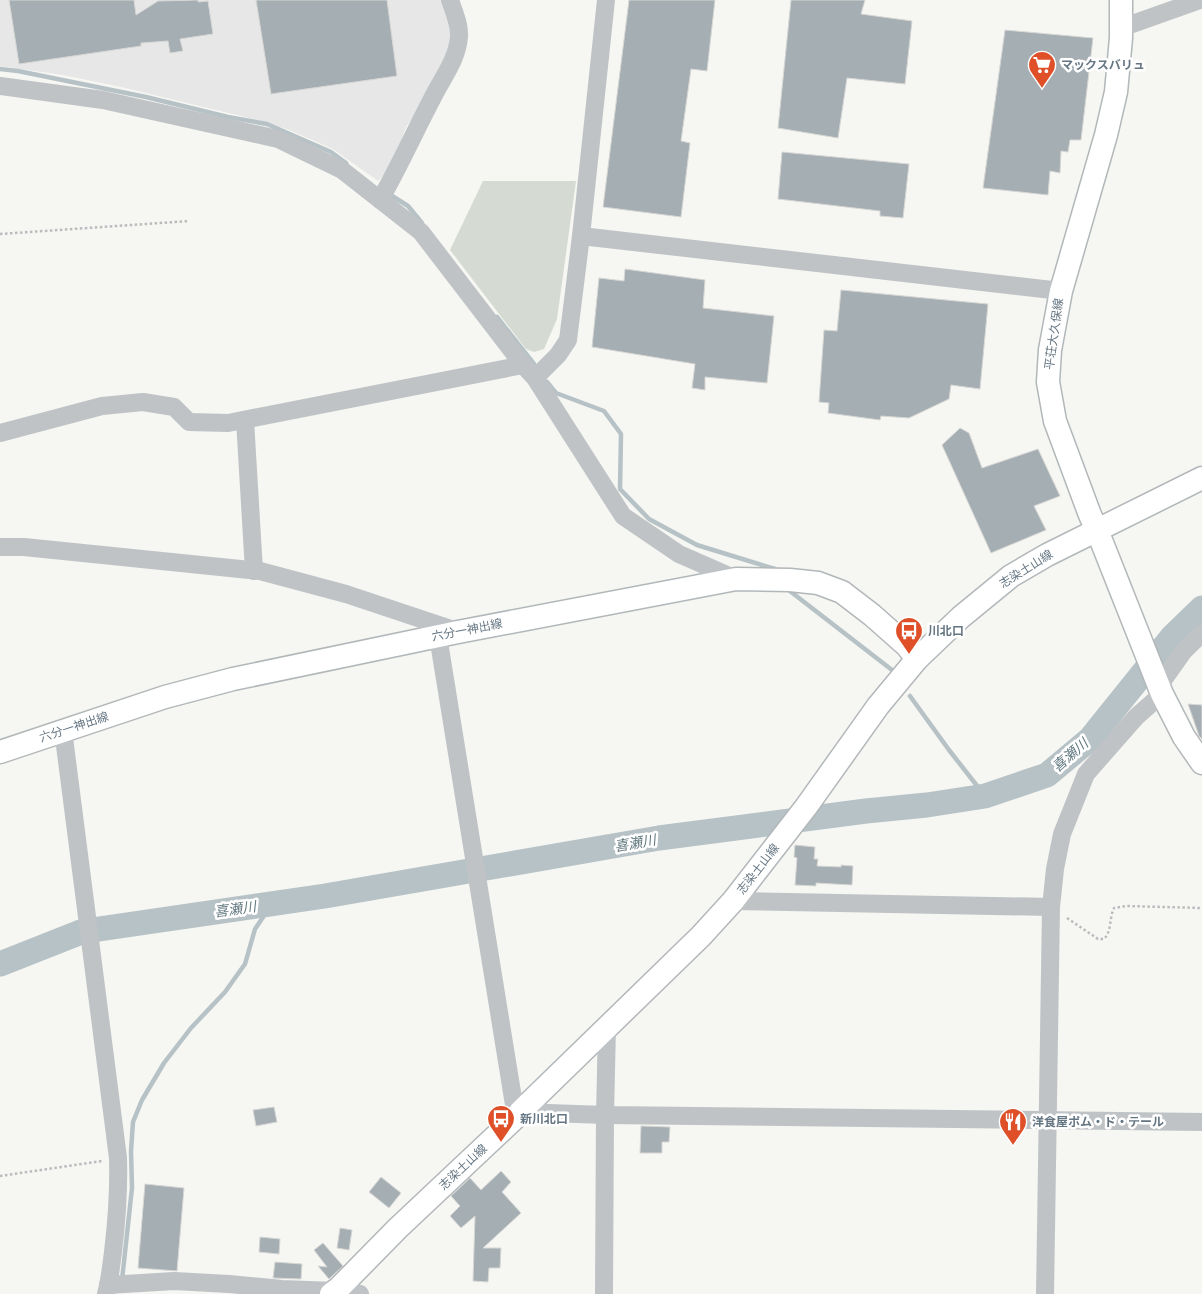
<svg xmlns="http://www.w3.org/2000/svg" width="1202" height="1294" font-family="'Work Sans','Noto Sans JP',sans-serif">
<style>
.built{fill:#e6e7e6}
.green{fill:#d5dbd2}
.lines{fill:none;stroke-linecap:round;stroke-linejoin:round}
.stream{stroke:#b6c2c6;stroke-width:4.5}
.river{stroke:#b6c2c6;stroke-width:25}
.building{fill:#a5aeb3;stroke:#d7d7d5}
.major-casing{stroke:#b2b7ba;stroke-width:25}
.path{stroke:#b9bcbe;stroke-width:2.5;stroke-dasharray:2.5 2.5;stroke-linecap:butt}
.minor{stroke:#bfc3c6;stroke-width:18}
.major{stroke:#fff;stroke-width:22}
.labels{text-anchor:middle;stroke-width:5;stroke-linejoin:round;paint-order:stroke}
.poi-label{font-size:12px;font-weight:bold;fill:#657683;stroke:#fff;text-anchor:start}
.street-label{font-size:12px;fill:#657683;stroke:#fff}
.water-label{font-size:14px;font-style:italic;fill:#61787f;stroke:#fff}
</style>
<rect width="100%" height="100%" fill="#f6f6f2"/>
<path class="built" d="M0 0H443L455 41 421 106 406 127 393 164 378 181 333 149 287 129 245 117 121 87 63 75 0 66Z"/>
<path class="green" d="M483 181H576L557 319 544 349 534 352 526 349 450 250Z"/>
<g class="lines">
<g class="stream">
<path d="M0 69 18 71 146 97 228 117 267 124 331 152 346 163"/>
<path d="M389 194 408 206 422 223"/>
<path d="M497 317 534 364"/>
<path d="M547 382 556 393 604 411 621 434 620 489 649 519 697 545 775 569 776 571"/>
<path d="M786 588 892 670"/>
<path d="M910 696 949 750 985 796"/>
<path d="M122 1280 132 1188 131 1151 133 1122 142 1100 164 1063 191 1028 225 992 245 964 255 929 272 904"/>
</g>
<path class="river" d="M0 964 81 932 99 929 325 896 659 838 866 811 927 805 985 796 1047 775 1090 739 1172 637 1202 608"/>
</g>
<g class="building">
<path d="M9 0H134L136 15 158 1 198 0V2L208 1 213 34 180 39 183 51 170 53 168 41 141 43V46L19 64Z"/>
<path d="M256 0H387L397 76 271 94Z"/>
<path d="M629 0H715L707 71 691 69 681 141 690 143 681 217 603 207Z"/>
<path d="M791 0H865L861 14 912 21 905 84 847 78 838 138 778 128Z"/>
<path d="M1005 30 1093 38 1081 140H1070L1068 152 1061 151 1060 173 1050 171 1048 195 983 188Z"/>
<path d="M782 152 909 164 903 218 880 216V211L778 199Z"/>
<path d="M625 269 705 280 703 308 774 316 767 383 705 377V390L692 388 695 364 592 347 599 278 624 281Z"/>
<path d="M841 290 988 304 980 389 951 385 949 399 909 418 881 416 880 420 828 413 829 403 819 402 824 330 837 331Z"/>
<path d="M960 428 969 433 982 468 1038 449 1060 496 1034 506 1046 530 991 553 942 445Z"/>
<path d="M1188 704 1202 705V739L1199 736Z"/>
<path d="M795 845 815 847 814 859H818L817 866 841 867V865L853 866 852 885 816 883V886L795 885 797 858 794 857Z"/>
<path d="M274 1107 277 1122 256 1126 253 1110Z"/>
<path d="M641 1126 670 1127 669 1142H662V1153H640Z"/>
<path d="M501 1171 511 1182 502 1192 521 1213 483 1248H501L500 1268H489L488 1282 473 1281 475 1216 461 1228 450 1216 460 1206 451 1196 470 1178 481 1190Z"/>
<path d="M381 1177 401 1193 389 1208 369 1192Z"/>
<path d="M145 1184 184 1188 177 1271 138 1268Z"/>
<path d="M340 1228 352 1230 349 1250 337 1248Z"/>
<path d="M260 1237 280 1239 279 1254 259 1252Z"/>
<path d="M323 1243 343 1266 329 1279 318 1266 327 1267 314 1250Z"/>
<path d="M275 1262 302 1264 301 1279 273 1278Z"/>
</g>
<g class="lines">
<defs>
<g id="major">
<path d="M1121 0V38L1116 92 1106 135 1061 291 1050 350 1048 382 1055 421 1090 515 1097 530 1162 694 1184 737 1202 763"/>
<path d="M0 752 165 697 233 679 458 632 736 579 790 580 818 583 842 592 872 615 907 646 917 659"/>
<path d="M331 1294 339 1288 398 1228 516 1117 520 1112 701 936 733 901 806 807 878 706 917 659 961 617 1011 576 1047 555 1202 478"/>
</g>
</defs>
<use href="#major" class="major-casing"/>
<g class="path">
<path d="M0 234 189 221"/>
<path d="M1067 918 1098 939H1104C1112 931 1109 918 1114 908L1126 906 1202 908"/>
<path d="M0 1176 102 1161"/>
</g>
<g class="minor">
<path d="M1121 28 1200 0"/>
<path d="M0 86 103 100 278 139 342 170 421 232 523 365 535 378 623 516 679 554 736 579"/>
<path d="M380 200C399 167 415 131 433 97 443 77 457 60 459 37 460 25 454 12 450 0"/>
<path d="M581 236 1061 291"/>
<path d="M535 378 558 355 568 340 581 236 606 0"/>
<path d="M245 420 254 571"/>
<path d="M0 433 102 406 143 402 174 407 189 422 228 423 523 365"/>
<path d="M0 547H24L260 571 346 594 457 631"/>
<path d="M438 636 516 1117"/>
<path d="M1159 686 1183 652 1202 633"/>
<path d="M63 730 118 1158C119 1191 117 1219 113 1252 111 1266 110 1280 106 1294"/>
<path d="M733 901 1051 907"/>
<path d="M520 1112 605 1115 1202 1122"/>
<path d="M108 1285 174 1281 229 1284 282 1289 335 1291"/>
<path d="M339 1288 360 1294"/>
<path d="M604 1294 605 1115 607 1027"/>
<path d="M1045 1294 1051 907 1055 869 1062 834 1086 774 1136 717 1162 694"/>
</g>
<use href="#major" class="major"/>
</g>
<defs>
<symbol id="supermarket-pin" viewBox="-11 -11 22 30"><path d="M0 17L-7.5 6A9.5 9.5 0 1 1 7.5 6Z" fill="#df5029" stroke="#fff"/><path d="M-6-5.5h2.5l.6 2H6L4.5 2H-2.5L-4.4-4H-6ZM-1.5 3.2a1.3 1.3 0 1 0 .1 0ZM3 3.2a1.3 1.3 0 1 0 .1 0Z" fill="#fff"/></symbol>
<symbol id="bus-pin" viewBox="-11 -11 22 30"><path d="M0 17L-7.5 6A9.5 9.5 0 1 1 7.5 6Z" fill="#df5029" stroke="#fff"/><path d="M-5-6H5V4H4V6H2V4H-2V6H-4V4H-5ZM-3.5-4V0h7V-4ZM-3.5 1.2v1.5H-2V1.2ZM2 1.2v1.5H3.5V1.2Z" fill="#fff"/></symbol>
<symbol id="restaurant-pin" viewBox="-11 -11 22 30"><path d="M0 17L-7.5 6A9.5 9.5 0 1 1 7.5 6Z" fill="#df5029" stroke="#fff"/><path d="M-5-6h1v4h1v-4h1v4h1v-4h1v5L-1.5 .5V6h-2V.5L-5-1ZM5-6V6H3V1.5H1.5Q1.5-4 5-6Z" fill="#fff"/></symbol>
</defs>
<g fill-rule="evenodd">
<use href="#supermarket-pin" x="1026" y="49" width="32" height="43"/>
<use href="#bus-pin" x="893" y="615" width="32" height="43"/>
<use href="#bus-pin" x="485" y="1103" width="32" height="43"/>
<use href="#restaurant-pin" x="997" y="1106" width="32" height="43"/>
</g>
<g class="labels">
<g class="poi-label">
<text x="1061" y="69">マックスバリュ</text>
<text x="928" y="635">川北口</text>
<text x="520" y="1123">新川北口</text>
<text x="1032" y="1126">洋食屋ポム・ド・テール</text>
</g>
<g class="street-label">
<text transform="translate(1054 334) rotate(-82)" y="4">平荘大久保線</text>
<text transform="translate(1026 569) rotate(-32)" y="4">志染土山線</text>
<text transform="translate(467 630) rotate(-11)" y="4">六分一神出線</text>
<text transform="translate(74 727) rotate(-18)" y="4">六分一神出線</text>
<text transform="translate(758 869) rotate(-52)" y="4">志染土山線</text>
<text transform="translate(463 1167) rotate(-43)" y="4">志染土山線</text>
</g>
<g class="water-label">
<text transform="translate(1070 755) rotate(-41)" y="5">喜瀬川</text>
<text transform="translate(635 843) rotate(-10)" y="5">喜瀬川</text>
<text transform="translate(235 909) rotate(-8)" y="5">喜瀬川</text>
</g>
</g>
</svg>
